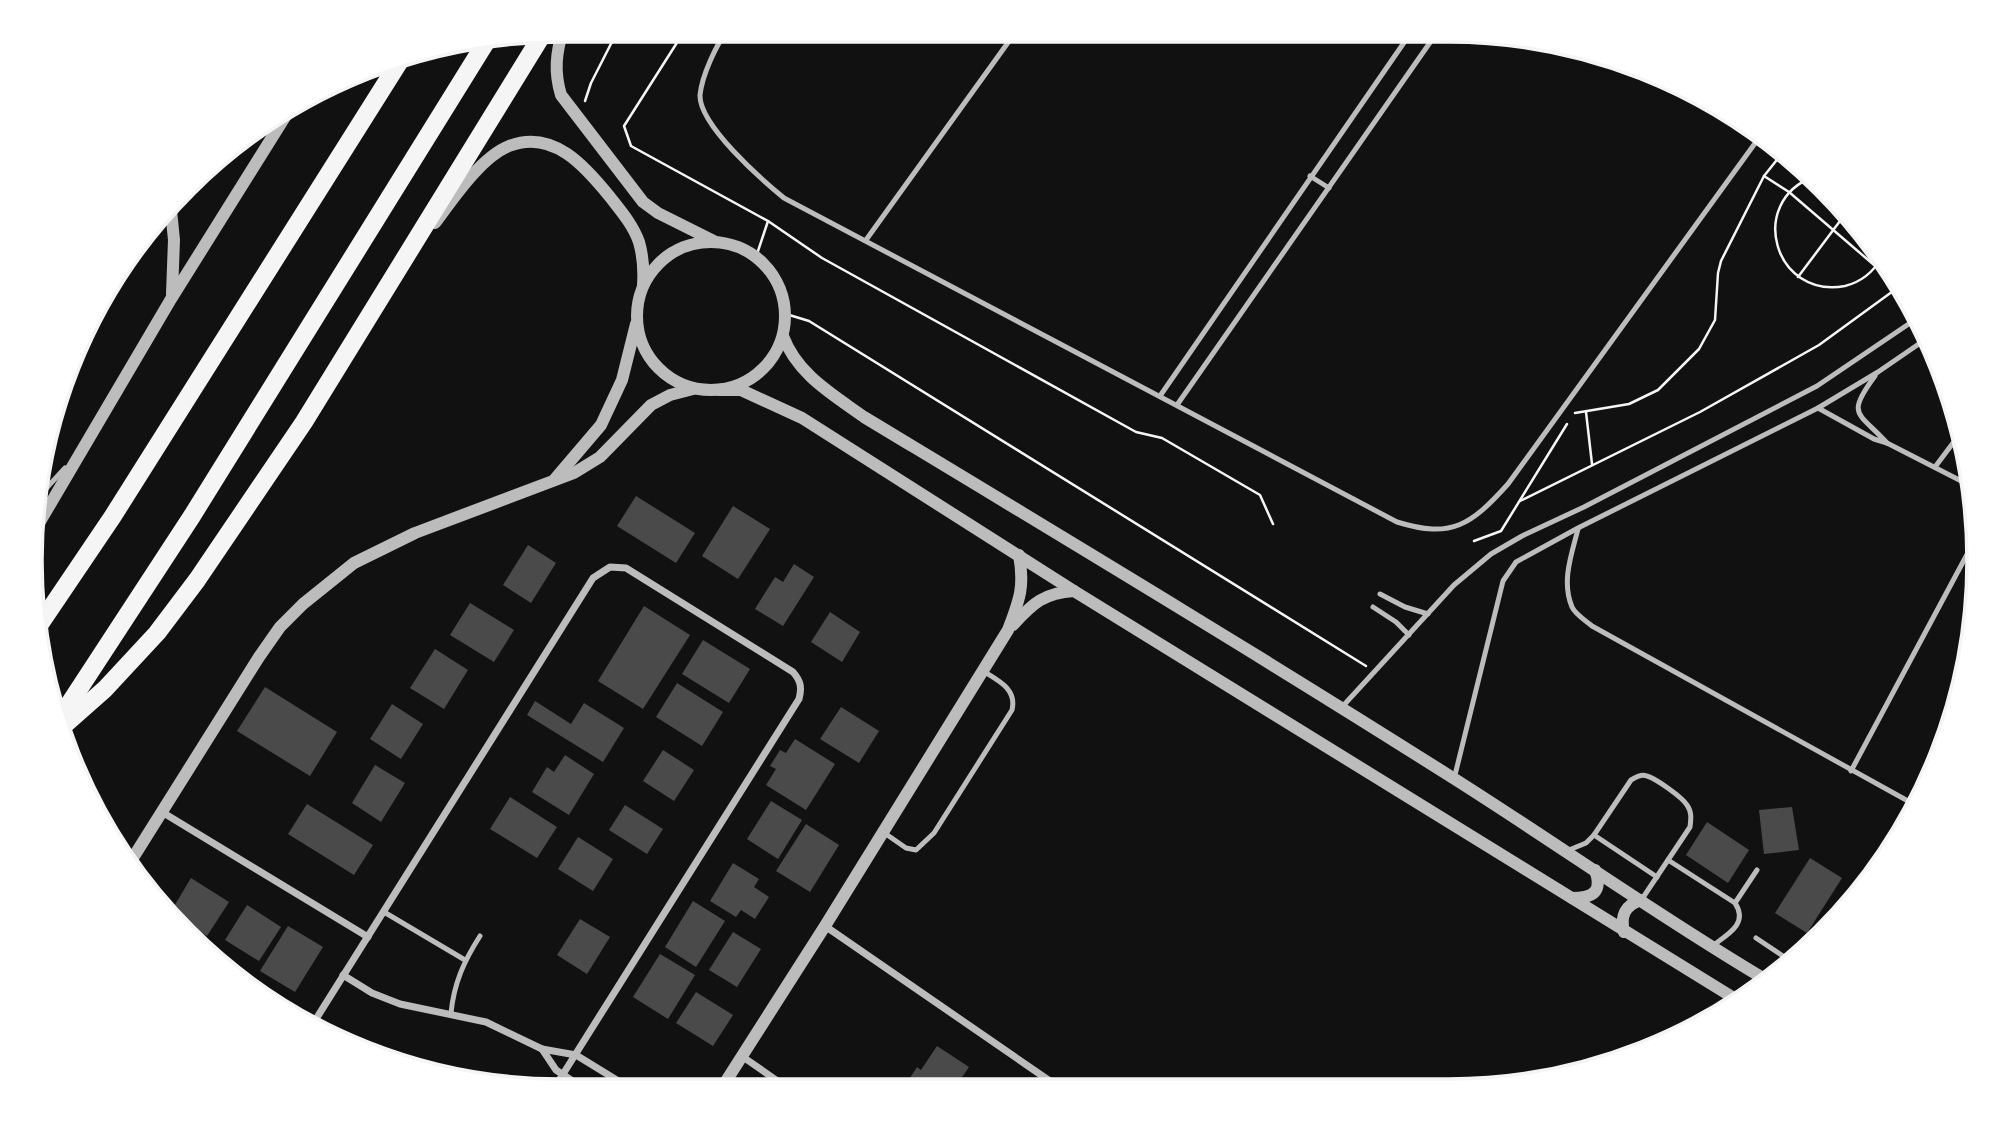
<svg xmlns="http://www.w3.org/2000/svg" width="2009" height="1121" font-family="'Golos Text',sans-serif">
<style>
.building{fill:#4a4a4a}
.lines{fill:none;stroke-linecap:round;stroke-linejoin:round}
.path{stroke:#f5f5f5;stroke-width:2.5}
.service{stroke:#bcbcbc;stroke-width:5}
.minor{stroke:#bcbcbc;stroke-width:7}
.tertiary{stroke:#bcbcbc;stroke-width:12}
.motorway{stroke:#f5f5f5;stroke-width:18}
.rim{fill:none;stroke:#f5f5f5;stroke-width:3.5}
</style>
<rect width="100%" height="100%" fill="#111"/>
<g class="building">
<path d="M636 496 695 533 676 563 617 526Z"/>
<path d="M733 506 770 529 738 579 702 556Z"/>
<path d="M528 545 556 563 531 603 503 585Z"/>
<path d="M794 564 814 577 783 626 755 609 775 577 783 582Z"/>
<path d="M470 603 514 630 494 662 450 635Z"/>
<path d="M644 606 690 635 643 709 598 681Z"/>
<path d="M830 612 860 632 842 662 811 642Z"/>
<path d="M703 640 750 669 729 703 682 674Z"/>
<path d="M435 649 468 670 444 709 410 688Z"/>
<path d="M677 683 723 712 702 746 656 717Z"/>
<path d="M265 687 337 732 310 776 237 731Z"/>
<path d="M535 701 571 724 584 703 624 728 603 762 527 715Z"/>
<path d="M392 704 423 724 401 759 370 739Z"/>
<path d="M841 707 879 731 859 763 820 739Z"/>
<path d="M795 739 835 764 806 810 766 785 776 769 770 766 780 750 786 753Z"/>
<path d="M663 750 694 770 674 801 643 781Z"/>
<path d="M565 755 594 774 569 815 532 792 547 767 554 772Z"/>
<path d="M375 765 405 783 381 822 352 803Z"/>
<path d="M510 797 557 827 537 858 490 829Z"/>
<path d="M771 801 802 820 778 859 747 839Z"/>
<path d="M307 804 373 845 354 875 288 834Z"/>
<path d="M625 805 663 829 647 854 609 830Z"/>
<path d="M1792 807 1799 850 1764 854 1759 810Z"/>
<path d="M1707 822 1749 850 1728 883 1686 855Z"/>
<path d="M806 824 839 845 810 892 776 871Z"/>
<path d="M578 837 613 859 593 891 558 869Z"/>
<path d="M1810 858 1842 878 1807 933 1775 913Z"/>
<path d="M733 863 759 879 754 887 769 897 755 919 741 910 736 917 710 901Z"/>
<path d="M191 878 229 902 207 936 170 913Z"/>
<path d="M693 901 725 921 696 967 665 947Z"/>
<path d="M247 905 281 927 259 961 225 940Z"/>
<path d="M580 919 610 937 587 974 557 955Z"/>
<path d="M288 926 323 947 295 992 260 971Z"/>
<path d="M733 932 761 949 737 987 709 970Z"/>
<path d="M660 954 695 975 668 1019 633 997Z"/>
<path d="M696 992 733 1015 713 1046 676 1023Z"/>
<path d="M937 1046 969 1067 954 1089H903L917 1067 921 1070Z"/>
</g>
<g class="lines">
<g class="path">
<path d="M685 30 624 126 631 146 768 221 822 258 1136 432 1162 438 1260 495 1273 524"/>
<path d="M585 101 591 83 618 30"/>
<path d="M1764 176 1789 192 1902 289"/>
<path d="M1813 177C1747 202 1774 299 1845 286 1861 282 1874 271 1882 257"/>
<path d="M756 257 768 221"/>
<path d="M1798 277 1846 213"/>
<path d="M786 314 809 321 1366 666"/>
<path d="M1586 412 1592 464"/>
<path d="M1575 413 1629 404 1658 390 1699 349 1715 320 1718 273 1721 261 1764 176 1784 151"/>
<path d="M1520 501 1700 412 1819 345 1900 286"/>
<path d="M1474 541 1501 531 1567 424"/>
</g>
<g class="service">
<path d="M727 30C716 46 702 75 700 95 699 125 762 180 784 198L1397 522C1452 539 1471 525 1508 484L1761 135"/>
<path d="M1310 176 1329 188"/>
<path d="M866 240 1017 30"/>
<path d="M1875 376C1845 416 1859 412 1887 443"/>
<path d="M1160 396 1412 31"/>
<path d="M1177 405 1438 31"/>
<path d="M1818 408 1874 439 1887 443 1971 486"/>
<path d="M1935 467 1953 443 1964 439"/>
<path d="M41 494 65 468"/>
<path d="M1578 529C1572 553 1561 581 1572 607 1575 614 1586 621 1592 626L1917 806"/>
<path d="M1380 594 1405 607 1428 614"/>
<path d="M1373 607 1396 622 1409 635"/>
<path d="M1342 707 1454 585 1491 554 1522 536 1584 507 1817 386 1919 317"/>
<path d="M1851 771 1978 534"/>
<path d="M1454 779 1503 581 1516 562 1578 528 1818 408 1878 372 1929 337"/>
<path d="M883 832 906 848 916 850 934 833 1012 710C1017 689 999 681 983 671"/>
<path d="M1594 835 1657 877"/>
<path d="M1569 850 1586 843 1594 835 1631 780C1636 777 1641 774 1647 776 1655 778 1682 797 1687 805 1692 812 1691 819 1690 827L1642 899"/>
<path d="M1668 860 1735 903C1749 924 1727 935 1712 946"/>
<path d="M1735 903 1757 870"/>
<path d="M384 912 465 960"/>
<path d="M1756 938 1792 962"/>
<path d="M451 1013C454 983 464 961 480 936"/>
</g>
<g class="minor">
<path d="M162 812 368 937"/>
<path d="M825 926 1060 1088"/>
<path d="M343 975 372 993 400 1004 486 1022 542 1049 576 1055 633 1090"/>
<path d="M311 1027 593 578 610 567 626 568 793 672C801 681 802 688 799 699L553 1090"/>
<path d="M542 1049 556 1070 586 1090"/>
<path d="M743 1057 789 1089"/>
</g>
<g class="tertiary">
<path d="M563 30C556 53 554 72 561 95L643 202 658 213 714 241"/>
<path d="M171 210 174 240 172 294"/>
<path d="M435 223C453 199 481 157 509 146 553 129 585 166 610 197 621 211 633 225 639 242 643 256 644 270 643 285"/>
<circle cx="711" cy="316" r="74"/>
<path d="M783 336C797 374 832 394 864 417 1061 536 1259 655 1453 778 1559 845 1661 918 1768 981"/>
<path d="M719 390H741L802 418 1074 591 1742 1003"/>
<path d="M555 479 601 425 622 380 636 324"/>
<path d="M38 525 171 299 288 112"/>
<path d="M1013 625C1033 603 1044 593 1074 591"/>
<path d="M131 861 259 657 280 627 303 604 354 563 415 533 574 473 600 457 651 405 670 395 693 389"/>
<path d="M1572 898C1593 898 1603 892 1595 870"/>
<path d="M1624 932C1620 916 1625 905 1641 900"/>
<path d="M721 1089 825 926 1008 630C1019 601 1025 587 1019 555"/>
</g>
<g class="motorway">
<path d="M38 627 113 516 403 56"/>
<path d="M60 718 192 516 486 42"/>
<path d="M62 727 105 689 157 633 197 580 304 422 544 32"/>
</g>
</g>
<path d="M0 0H2009V1121H0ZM560 42H1449A518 518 0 0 1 1967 560V561A518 518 0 0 1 1449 1079H560A518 518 0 0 1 42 561V560A518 518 0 0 1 560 42Z" fill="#fff" fill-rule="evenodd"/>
<path class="rim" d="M560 42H1449A518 518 0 0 1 1967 560V561A518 518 0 0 1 1449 1079H560A518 518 0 0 1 42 561V560A518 518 0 0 1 560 42Z"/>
</svg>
